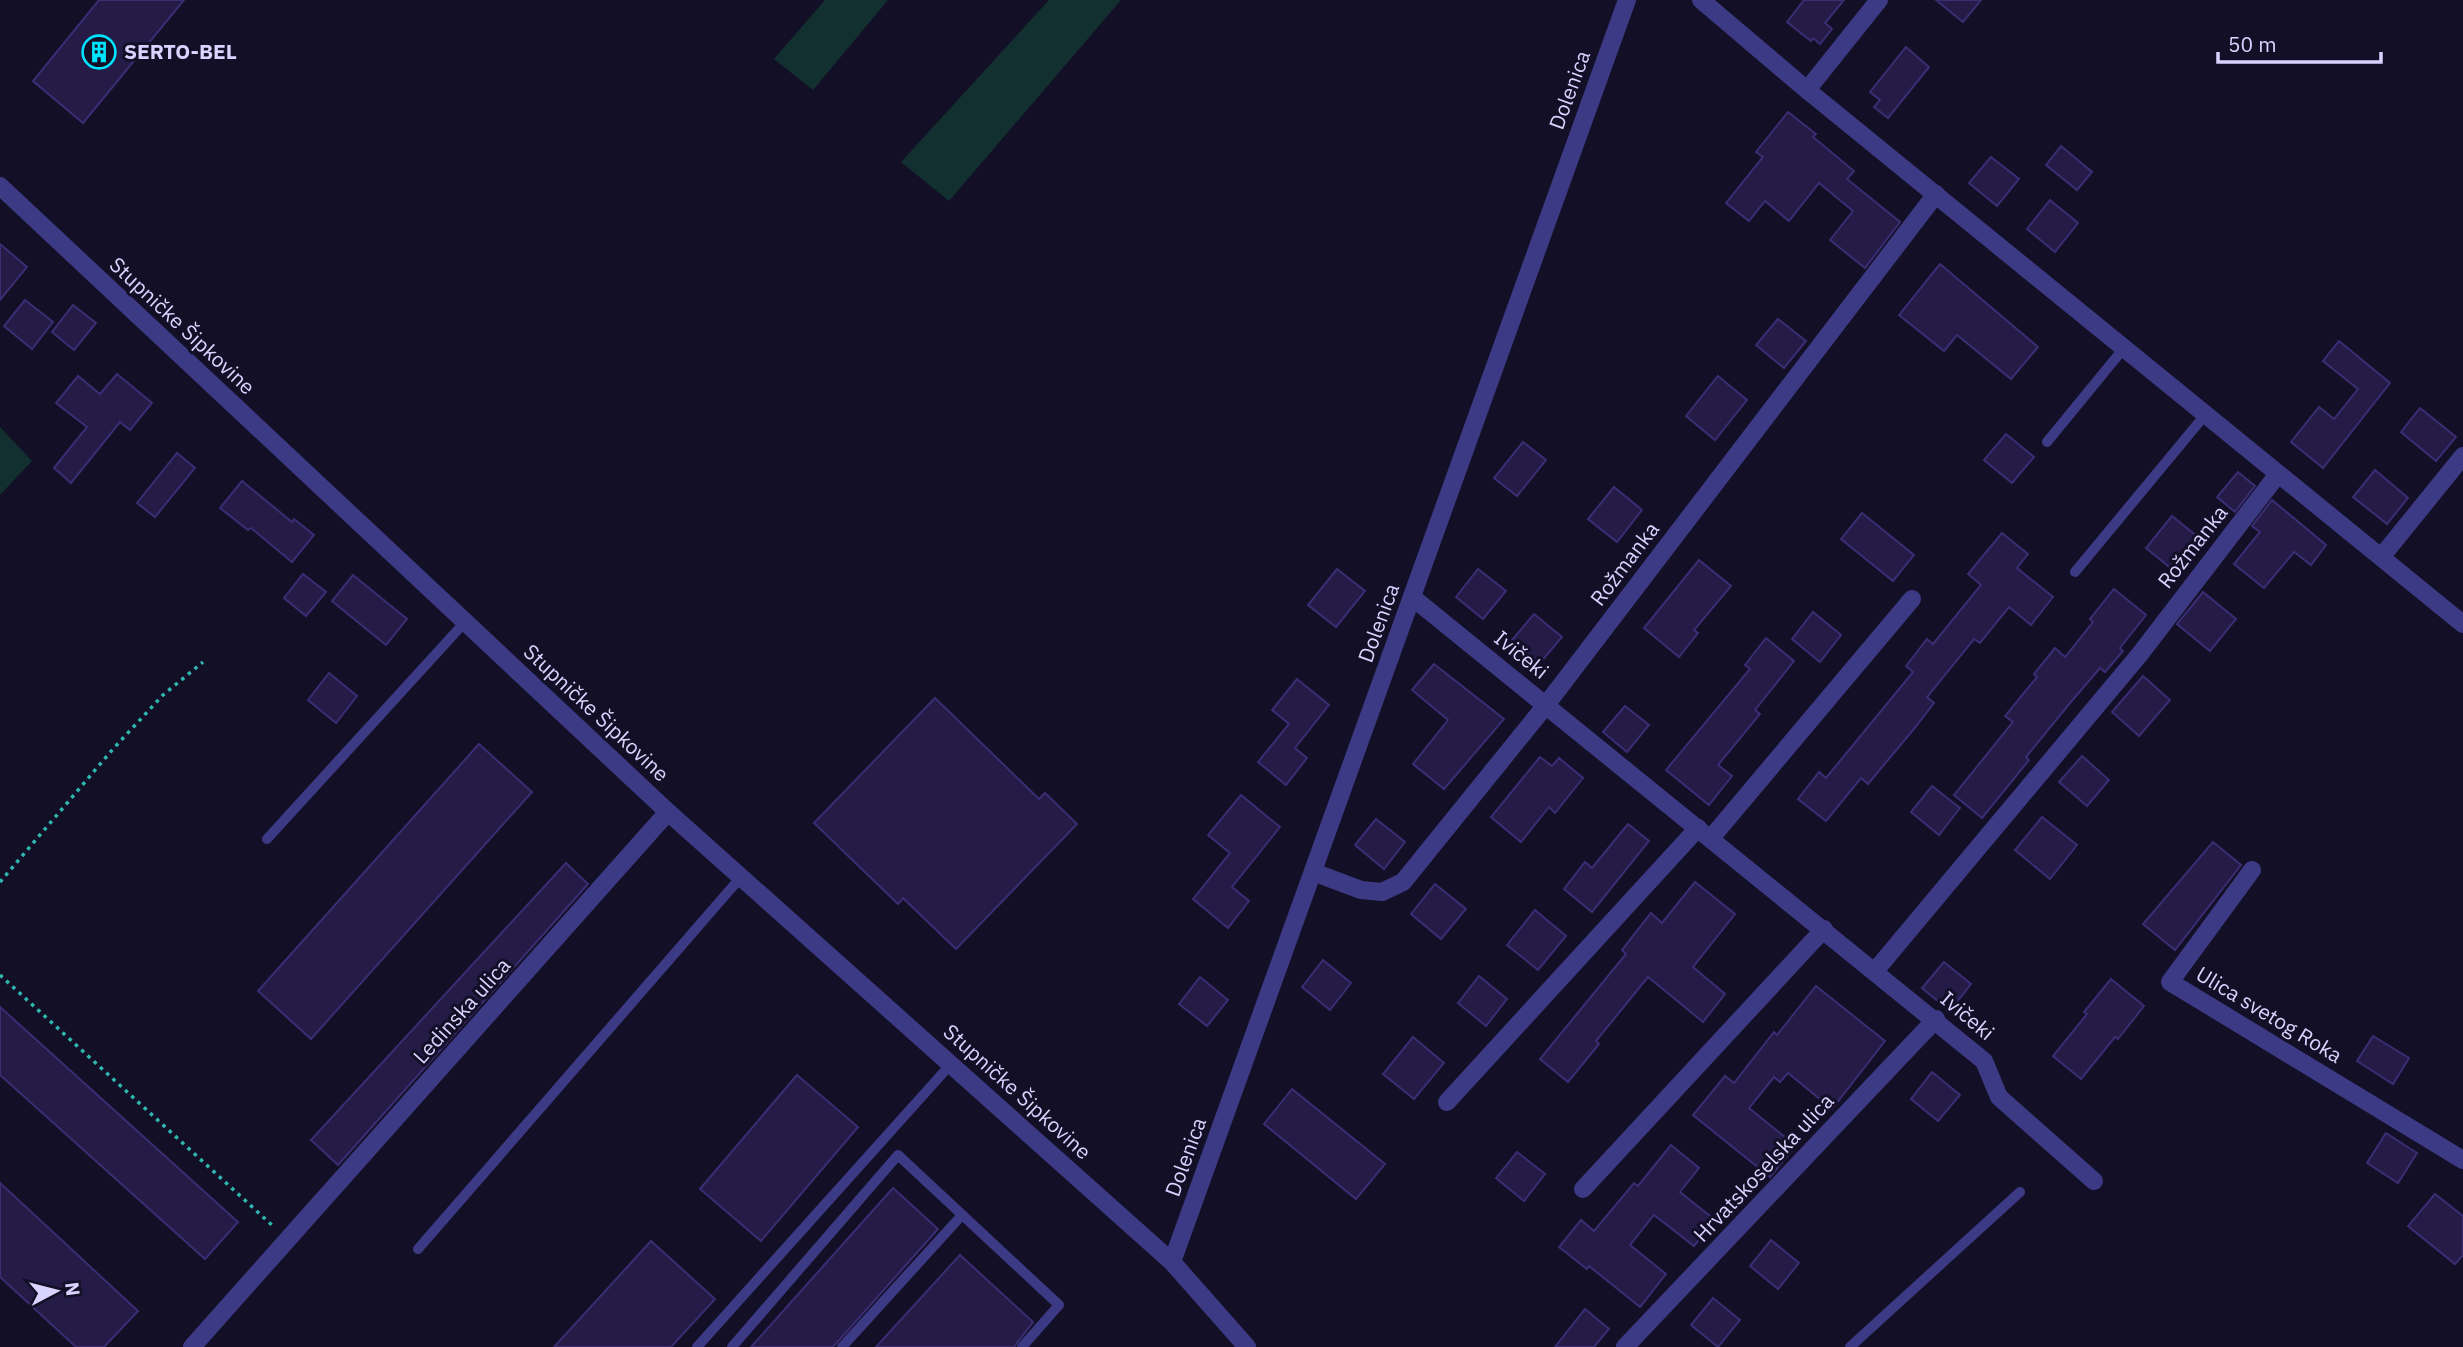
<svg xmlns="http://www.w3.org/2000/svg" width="2463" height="1347" font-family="'IBM Plex Sans',sans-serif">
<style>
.green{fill:#12302f}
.building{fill:#241b47;stroke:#3b2d73;stroke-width:2}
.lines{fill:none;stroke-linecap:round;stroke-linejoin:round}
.path{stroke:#2fb8b0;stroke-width:3.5;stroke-dasharray:3.5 5;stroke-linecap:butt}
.lane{stroke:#3d3a85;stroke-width:10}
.street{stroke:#3d3a85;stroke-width:18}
.labels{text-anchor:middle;stroke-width:6;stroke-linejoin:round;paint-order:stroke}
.poi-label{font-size:21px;font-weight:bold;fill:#d9d4ff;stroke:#130f26;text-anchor:start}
.street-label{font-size:21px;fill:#d9d4ff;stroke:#130f26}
</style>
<rect width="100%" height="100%" fill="#130f26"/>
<g class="green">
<path d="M825 0H888L813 90 774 59Z"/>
<path d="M1049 0H1121L949 201 901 162Z"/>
<path d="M0 427 32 461 0 495Z"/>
</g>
<g class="building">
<path d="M99 0H184L83 123 33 81Z"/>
<path d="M1804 0H1844L1825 23 1832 29 1820 44 1813 38 1811 41 1787 22Z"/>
<path d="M1936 0H1981L1963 22Z"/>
<path d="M1906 47 1929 67 1888 118 1874 107 1880 100 1870 92Z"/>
<path d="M1788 112 1816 134 1813 137 1854 171 1847 179 1900 222 1865 268 1830 240 1853 211 1819 183 1789 221 1765 201 1749 221 1726 203 1763 157 1756 152Z"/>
<path d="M2061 146 2092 172 2077 190 2046 165Z"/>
<path d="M1991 157 2019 179 1997 206 1969 183Z"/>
<path d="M2050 200 2078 223 2055 252 2027 229Z"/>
<path d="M0 244 27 267 0 300Z"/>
<path d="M1940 264 2038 347 2011 379 1957 335 1944 351 1899 315Z"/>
<path d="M25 300 53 322 32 349 4 326Z"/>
<path d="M73 305 96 323 74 350 52 332Z"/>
<path d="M1778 319 1806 341 1784 368 1756 345Z"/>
<path d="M2339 341 2390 383 2323 468 2291 442 2319 407 2334 419 2358 389 2323 361Z"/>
<path d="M117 374 152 403 130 430 120 422 71 483 54 468 87 427 56 403 78 376 100 394Z"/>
<path d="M1718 376 1747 400 1715 440 1686 416Z"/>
<path d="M2420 408 2456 437 2436 461 2401 432Z"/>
<path d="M2006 434 2034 457 2012 483 1984 460Z"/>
<path d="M1523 442 1546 460 1517 496 1494 478Z"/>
<path d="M177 453 195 468 155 517 137 503Z"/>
<path d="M2375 470 2408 498 2387 524 2353 497Z"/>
<path d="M2238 472 2255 486 2235 512 2217 497Z"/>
<path d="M242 481 292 522 294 519 314 535 292 562 251 528 248 530 220 508Z"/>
<path d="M1614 487 1642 510 1617 542 1588 519Z"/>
<path d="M2272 500 2326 545 2311 565 2294 552 2264 588 2234 564 2260 532 2252 526Z"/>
<path d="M1862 513 1914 555 1893 581 1841 539Z"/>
<path d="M2172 516 2204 542 2178 574 2146 548Z"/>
<path d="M2002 533 2028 554 2017 568 2053 597 2031 625 2009 607 1980 643 1974 639 1927 697 1934 703 1913 730 1868 784 1861 778 1826 821 1798 799 1819 772 1826 778 1913 672 1906 666 1927 639 1933 644 1981 585 1968 574Z"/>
<path d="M1699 560 1731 586 1694 630 1698 633 1679 657 1644 628Z"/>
<path d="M1337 569 1365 591 1336 627 1308 605Z"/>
<path d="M1478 569 1506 591 1483 619 1456 597Z"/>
<path d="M303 574 326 592 306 616 284 598Z"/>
<path d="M353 575 407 619 386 645 332 601Z"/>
<path d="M2114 589 2146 615 2120 648 2123 651 2105 672 2100 668 2070 703 2026 757 2029 760 1982 818 1954 795 2013 722 2005 716 2037 677 2034 674 2055 648 2065 657 2093 622 2090 619Z"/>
<path d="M2203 592 2236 619 2210 651 2177 624Z"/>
<path d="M1813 612 1841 635 1820 662 1792 639Z"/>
<path d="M1534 614 1562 637 1540 663 1512 640Z"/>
<path d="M1766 638 1794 661 1755 710 1760 714 1718 765 1732 776 1709 805 1666 770 1750 669 1745 665Z"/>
<path d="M1434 664 1504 719 1444 789 1413 764 1448 720 1412 690Z"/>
<path d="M329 673 357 696 336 723 308 700Z"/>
<path d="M2143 676 2170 700 2139 736 2112 712Z"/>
<path d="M1297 679 1329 705 1295 748 1307 758 1286 785 1258 762 1289 724 1272 710Z"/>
<path d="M935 698 1039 799 1045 793 1077 824 956 949 903 898 898 904 814 823Z"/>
<path d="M1625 706 1649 725 1627 752 1603 732Z"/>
<path d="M479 744 532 792 311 1039 258 991Z"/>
<path d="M2082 756 2109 780 2087 806 2059 782Z"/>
<path d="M1540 757 1552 766 1559 758 1583 778 1555 813 1549 807 1521 842 1491 817Z"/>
<path d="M1932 786 1960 808 1939 835 1911 812Z"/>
<path d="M1241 795 1280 827 1232 887 1249 901 1228 928 1193 899 1230 853 1208 835Z"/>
<path d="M2042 817 2077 845 2050 879 2015 850Z"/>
<path d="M1376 819 1405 842 1384 869 1355 845Z"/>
<path d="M1628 824 1649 841 1592 912 1564 889 1585 862 1592 868Z"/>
<path d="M2213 842 2241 865 2175 950 2143 924Z"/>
<path d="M566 863 588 884 338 1165 311 1140Z"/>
<path d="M1695 882 1735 914 1693 967 1725 994 1703 1022 1648 977 1596 1041 1599 1044 1568 1082 1540 1059 1626 954 1622 950 1651 913 1662 923Z"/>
<path d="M1435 884 1466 909 1441 939 1411 914Z"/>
<path d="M1535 910 1566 936 1538 970 1507 945Z"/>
<path d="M1323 960 1351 983 1330 1010 1302 987Z"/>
<path d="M1944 962 1971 984 1950 1011 1922 988Z"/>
<path d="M1479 976 1507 999 1486 1026 1458 1003Z"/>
<path d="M1200 977 1228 1000 1207 1026 1179 1004Z"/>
<path d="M2111 979 2144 1006 2118 1039 2115 1037 2081 1079 2053 1056 2087 1014 2084 1012Z"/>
<path d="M1816 986 1885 1041 1832 1109 1788 1073 1780 1082 1774 1077 1749 1108 1796 1146 1770 1177 1693 1115 1725 1076 1734 1083 1774 1032 1777 1035Z"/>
<path d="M0 1007 238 1222 205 1259 0 1075Z"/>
<path d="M2373 1036 2409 1058 2393 1084 2357 1061Z"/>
<path d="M1413 1037 1444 1063 1414 1099 1383 1074Z"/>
<path d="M1932 1072 1960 1095 1938 1121 1911 1099Z"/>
<path d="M797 1075 858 1127 761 1241 700 1189Z"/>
<path d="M1292 1089 1385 1164 1356 1199 1264 1124Z"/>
<path d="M2386 1133 2417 1153 2398 1183 2367 1163Z"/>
<path d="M1671 1145 1699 1168 1680 1192 1715 1220 1694 1246 1654 1215 1630 1245 1666 1274 1640 1307 1589 1266 1587 1269 1559 1247 1581 1220 1594 1231 1634 1183 1638 1186Z"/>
<path d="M1517 1152 1545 1174 1524 1201 1496 1178Z"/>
<path d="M0 1183 138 1311 104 1347H76L0 1277Z"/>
<path d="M893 1188 938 1229 833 1347H751Z"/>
<path d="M2435 1194 2463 1216V1255L2455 1264 2408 1226Z"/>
<path d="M1771 1240 1799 1263 1778 1289 1750 1266Z"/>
<path d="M651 1241 715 1299 671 1347H554Z"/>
<path d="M960 1255 1033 1322 1014 1347H876Z"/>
<path d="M1713 1298 1740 1320 1718 1347 1691 1325Z"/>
<path d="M1585 1309 1609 1329 1594 1347H1555Z"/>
</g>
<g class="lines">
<g class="path">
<path d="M0 882 113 749 163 695 203 662"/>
<path d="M0 975 274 1227"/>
</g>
<g class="lane">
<path d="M2047 442 2124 348"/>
<path d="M2075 572 2205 415"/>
<path d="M267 839 465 622"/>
<path d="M418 1249 741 877"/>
<path d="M697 1347 951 1064"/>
<path d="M732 1347 898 1155 1059 1305 1022 1347"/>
<path d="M842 1347 962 1215"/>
<path d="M1850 1347 2020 1192"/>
</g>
<g class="street">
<path d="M1701 0 1807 90 2463 624"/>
<path d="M1807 90 1879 0"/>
<path d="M0 186 668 812 1172 1262 1247 1347"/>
<path d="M2382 556 2463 456"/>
<path d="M1412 597 1984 1061 1999 1097 2094 1181"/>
<path d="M1711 838 1912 599"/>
<path d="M2252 870 2170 982 2463 1160"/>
<path d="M1313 872 1361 890 1382 892 1403 882 1546 705 1936 194"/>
<path d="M1875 971 2140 654 2278 474"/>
<path d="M1447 1102 1698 828"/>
<path d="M1583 1189 1824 929"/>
<path d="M1172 1262 1627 0"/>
<path d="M192 1347 668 812"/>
<path d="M1625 1347 1936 1019"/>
</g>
</g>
<defs>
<symbol id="building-ring" viewBox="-11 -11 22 22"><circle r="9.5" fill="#130f26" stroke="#00e5ff" stroke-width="1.5"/><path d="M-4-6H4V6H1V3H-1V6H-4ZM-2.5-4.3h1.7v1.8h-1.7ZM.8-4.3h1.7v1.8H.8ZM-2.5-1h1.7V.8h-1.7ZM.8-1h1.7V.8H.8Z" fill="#00e5ff"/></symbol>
</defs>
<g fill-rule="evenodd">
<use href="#building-ring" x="80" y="33" width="38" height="38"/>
</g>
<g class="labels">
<g class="poi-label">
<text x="124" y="59">SERTO-BEL</text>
</g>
<g class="street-label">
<text transform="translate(1570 90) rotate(-70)" y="7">Dolenica</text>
<text transform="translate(182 326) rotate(43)" y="7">Stupničke Šipkovine</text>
<text transform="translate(2193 547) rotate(-52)" y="7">Rožmanka</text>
<text transform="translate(1625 564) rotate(-53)" y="7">Rožmanka</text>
<text transform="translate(1379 623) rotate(-70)" y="7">Dolenica</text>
<text transform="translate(1521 655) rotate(39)" y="7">Ivičeki</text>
<text transform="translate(596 713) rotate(43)" y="7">Stupničke Šipkovine</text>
<text transform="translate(462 1011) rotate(-48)" y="7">Ledinska ulica</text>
<text transform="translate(2269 1015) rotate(31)" y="7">Ulica svetog Roka</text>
<text transform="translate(1967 1016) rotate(40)" y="7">Ivičeki</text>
<text transform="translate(1017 1092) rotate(42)" y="7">Stupničke Šipkovine</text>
<text transform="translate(1186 1157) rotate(-70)" y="7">Dolenica</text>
<text transform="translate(1764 1168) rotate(-47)" y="7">Hrvatskoselska ulica</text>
</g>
</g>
<g transform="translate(56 1291) rotate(83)" stroke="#130f26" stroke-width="5" paint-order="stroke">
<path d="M0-5L12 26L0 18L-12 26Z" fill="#d9d4ff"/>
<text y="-10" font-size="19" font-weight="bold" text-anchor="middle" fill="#d9d4ff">N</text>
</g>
<path d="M2218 52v10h163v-10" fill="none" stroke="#d9d4ff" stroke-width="3.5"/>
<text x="2228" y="52" font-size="21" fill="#d9d4ff" stroke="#130f26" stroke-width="5" paint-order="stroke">50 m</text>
</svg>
